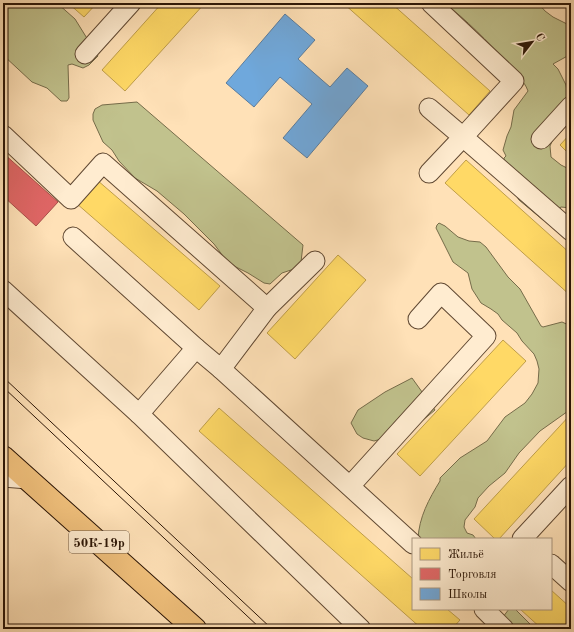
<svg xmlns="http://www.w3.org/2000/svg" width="574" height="632" font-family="'Old Standard TT',serif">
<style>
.green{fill:#c1c28d;stroke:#766c4a}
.homes{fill:#ffd966;stroke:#bf9e49}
.shops{fill:#e06666;stroke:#aa4e49}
.schools{fill:#6fa8dc;stroke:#5b7c9c}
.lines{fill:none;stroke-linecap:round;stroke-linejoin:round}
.minor-casing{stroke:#604832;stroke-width:21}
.major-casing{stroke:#2b1506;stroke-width:24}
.minor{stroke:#ffecd0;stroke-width:19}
.major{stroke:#f0c07c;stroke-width:22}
.tram{stroke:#2b1506;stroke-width:1}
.labels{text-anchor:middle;stroke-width:4;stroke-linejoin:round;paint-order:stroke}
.shield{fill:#ffecd0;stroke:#6b5643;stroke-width:1}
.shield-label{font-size:13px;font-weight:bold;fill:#2b1506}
</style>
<rect width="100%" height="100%" fill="#ffe1b7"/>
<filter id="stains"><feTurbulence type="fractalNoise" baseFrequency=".005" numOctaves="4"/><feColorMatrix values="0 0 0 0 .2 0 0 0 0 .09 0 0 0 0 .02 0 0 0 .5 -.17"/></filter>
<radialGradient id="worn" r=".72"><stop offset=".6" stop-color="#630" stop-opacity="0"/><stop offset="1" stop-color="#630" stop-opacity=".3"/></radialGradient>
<g class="green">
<path d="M3 3H57L75 19 98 56 89 65 83 68 72 64 68 65 69 98 67 101H61L47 88 32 82 3 55Z"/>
<path d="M444 3H538L545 11 553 17 571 26V54L553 64 558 69 566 85 570 109 562 131 554 137 550 146 551 157 561 165 571 170V208L561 207 543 220 519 200 504 177V158L506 156 503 150 507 136 511 127 514 110 528 91C524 80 514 71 506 62 487 41 467 20 444 3Z"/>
<path d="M137 102 303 245 301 262 294 269 282 273 270 284 264 283 248 273 236 267 226 260 214 244 184 214 157 191 135 178 119 161 112 150 103 142 93 120V114L95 109 102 105Z"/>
<path d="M439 223 445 226 458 237 469 241 480 242 486 247 508 277 520 289 541 326 543 327 562 322 571 326V409L540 431 519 453 505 473 489 486 478 498 475 507 465 520 464 527 467 533 473 535 476 539H418C419 517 429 499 440 481V478L460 458 487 441 505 417 525 403 532 394 538 383 539 369 537 361 534 354 522 341 517 333 502 320 498 314 491 309 481 303 472 289 468 273 453 262 436 228 437 225Z"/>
<path d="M412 378 435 410 410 431 374 441 363 438 357 434 351 423 358 410 385 392Z"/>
<path d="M509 609H515L535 629H494Z"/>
</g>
<g class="homes">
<path d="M68 3H97L84 17Z"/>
<path d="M162 3H205L125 91 102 70Z"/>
<path d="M343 3H391L490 91 469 115Z"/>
<path d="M571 133V156L560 145Z"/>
<path d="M466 160 571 254V296L445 183Z"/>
<path d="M97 180 220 286 199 310 76 203Z"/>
<path d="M338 255 366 280 295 359 267 333Z"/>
<path d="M503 340 526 361 420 476 397 454Z"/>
<path d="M219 408 413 579V609H447L460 620 452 629H422L199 431Z"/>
<path d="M571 414V460L499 539H495L474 519Z"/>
<path d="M551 590 571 608V629H542L520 609H551Z"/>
</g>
<path class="shops" d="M3 153 58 202 36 226 3 196Z"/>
<path class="schools" d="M285 14 315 40 298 59 330 87 347 68 368 86 307 158 283 138 312 104 280 77 254 107 226 83Z"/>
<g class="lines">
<defs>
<g id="minor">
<path d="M431 3 514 81 463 137 571 231"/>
<path d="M85 54 131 3"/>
<path d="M429 108 463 137 429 173"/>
<path d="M3 135 71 199 103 163 267 308"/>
<path d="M541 139 571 106"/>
<path d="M73 237 196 348"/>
<path d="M3 290 139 414 196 348 221 369 267 308 315 261"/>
<path d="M221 369 413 544"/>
<path d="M139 414 361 629"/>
<path d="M3 477 28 479"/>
<path d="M350 486 486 336 441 293 418 319"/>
<path d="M522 539 571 486"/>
<path d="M551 564 571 582"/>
<path d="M484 609 504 629"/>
</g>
<path id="major" d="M3 457 195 629"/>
</defs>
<use href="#minor" class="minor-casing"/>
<use href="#major" class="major-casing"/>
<use href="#minor" class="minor"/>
<use href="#major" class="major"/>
<g class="tram">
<path d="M3 377 272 629"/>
<path d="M3 387 261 629"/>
</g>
</g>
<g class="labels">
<rect class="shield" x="69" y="531" width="60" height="22" rx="3"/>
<g class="shield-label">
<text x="99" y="547">50К-19р</text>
</g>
</g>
<rect width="574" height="632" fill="none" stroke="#ffe1b7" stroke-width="16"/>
<rect x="4" y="4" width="566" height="624" fill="none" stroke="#2b1506" stroke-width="2"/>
<rect x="8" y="8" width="558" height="616" fill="none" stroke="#2b1506"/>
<rect x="412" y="538" width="140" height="72" fill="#ffecd0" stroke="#aa967f"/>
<rect x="420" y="548" width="20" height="12" fill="#ffd966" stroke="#aa967f"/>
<text x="448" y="558" font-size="12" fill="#2b1506">Жильё</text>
<rect x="420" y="568" width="20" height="12" fill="#e06666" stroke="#aa967f"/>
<text x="448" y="578" font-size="12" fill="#2b1506">Торговля</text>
<rect x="420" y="588" width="20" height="12" fill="#6fa8dc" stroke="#aa967f"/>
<text x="448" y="598" font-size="12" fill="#2b1506">Школы</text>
<g transform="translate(532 42) rotate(59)" stroke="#ffecd0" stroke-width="3" paint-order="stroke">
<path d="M0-3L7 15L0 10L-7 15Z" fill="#2b1506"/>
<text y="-6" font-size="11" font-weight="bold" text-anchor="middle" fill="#2b1506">С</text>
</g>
<rect width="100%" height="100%" filter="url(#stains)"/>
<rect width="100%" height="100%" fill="url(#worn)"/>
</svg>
